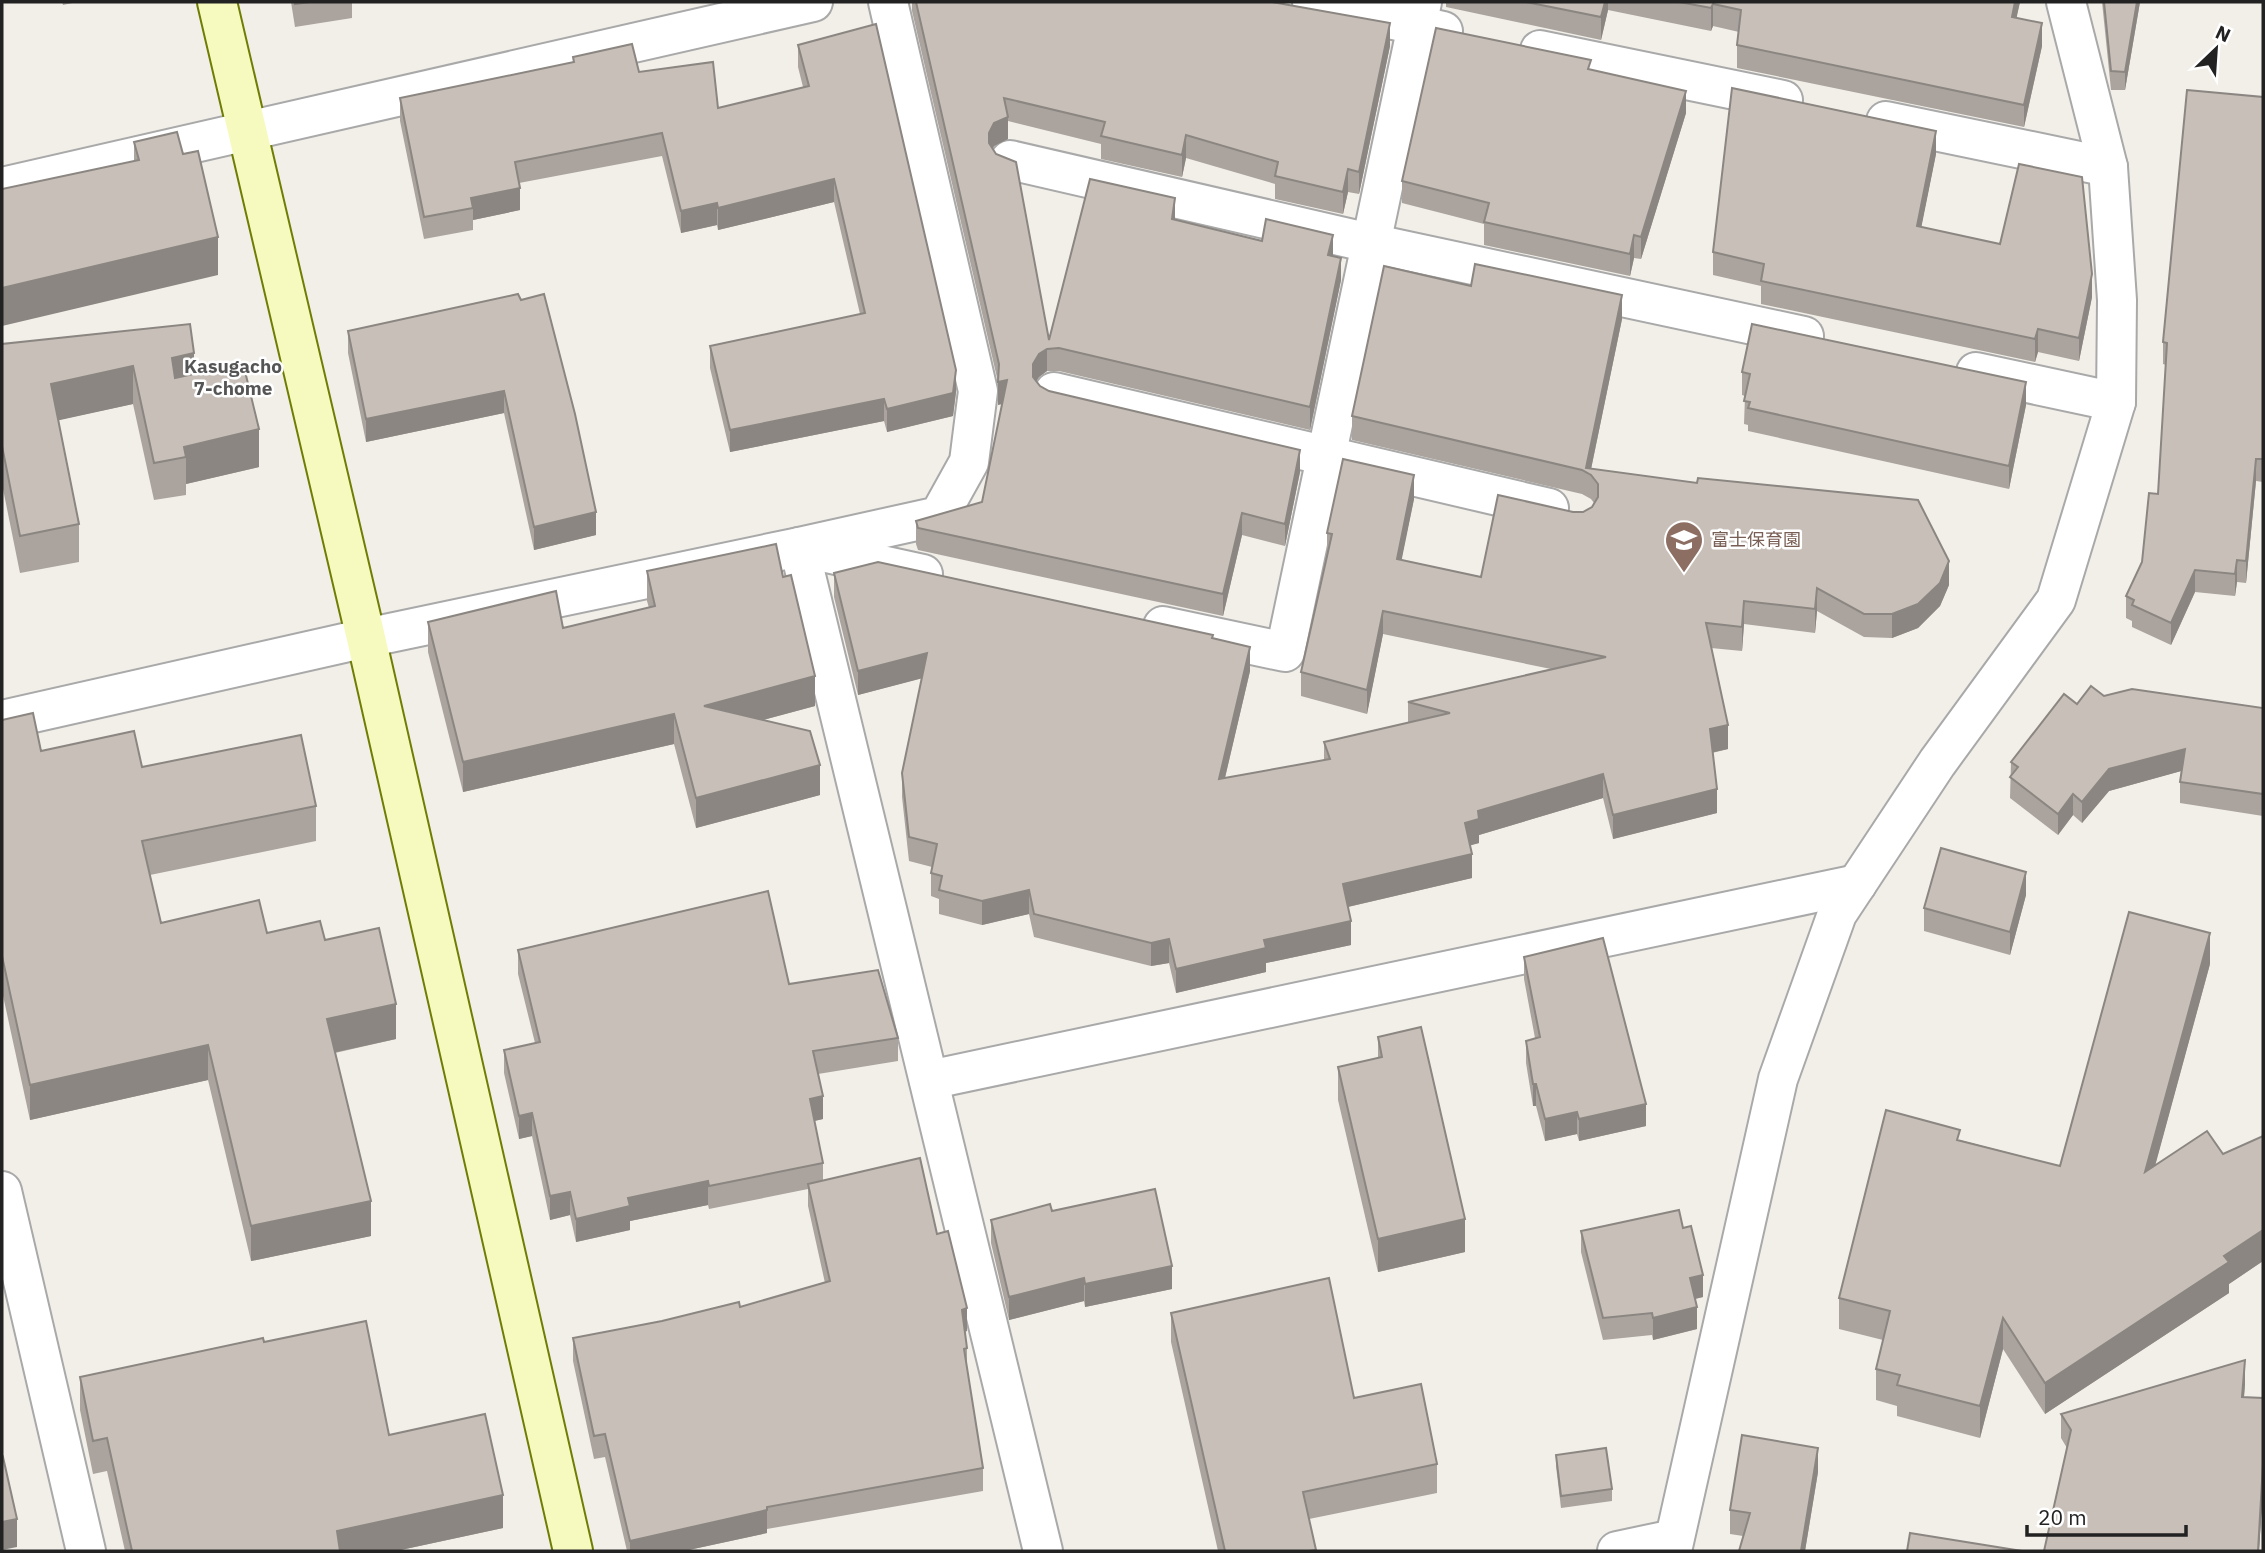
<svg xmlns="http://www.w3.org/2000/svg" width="2265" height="1553" font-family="'IBM Plex Sans','Noto Sans JP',sans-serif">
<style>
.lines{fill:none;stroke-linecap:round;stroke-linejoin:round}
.street-casing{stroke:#a9a9a9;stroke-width:42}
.secondary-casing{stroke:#707d05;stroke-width:42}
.street{stroke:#fff;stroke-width:38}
.secondary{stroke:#f7fabf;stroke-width:38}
.wall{fill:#aba49e}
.shaded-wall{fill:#8b8681}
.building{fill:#c7bfb8;stroke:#8b8681;stroke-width:2}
.labels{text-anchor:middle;stroke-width:5;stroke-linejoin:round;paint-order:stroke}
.education-label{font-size:18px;fill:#785e54;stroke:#fff;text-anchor:start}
.neighbourhood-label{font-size:19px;font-weight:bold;fill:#555;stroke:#fff}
</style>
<rect width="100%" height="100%" fill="#f2efe9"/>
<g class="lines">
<defs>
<g id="street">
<path d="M888 2 978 391 969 462 939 516 799 547 1043 1551"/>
<path d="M1312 2 1443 31"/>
<path d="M1540 50 1783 100"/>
<path d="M1886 121 2108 167"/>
<path d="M1010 160 1370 243 1804 336"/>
<path d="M2 187 813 2"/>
<path d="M1976 372 2116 402"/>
<path d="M1054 392 1549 508"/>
<path d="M1163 626 1285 652 1422 2"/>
<path d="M2 720 366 638 799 547 923 574"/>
<path d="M929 1080 1857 884"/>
<path d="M2 1191 86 1551"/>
<path d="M1617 1551 1674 1539"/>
<path d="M1672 1551 1778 1079 1837 914 1937 763 2056 600 2116 402 2117 300 2108 167 2066 2"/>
</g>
<path id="secondary" d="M217 2 366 638 573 1551"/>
</defs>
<use href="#street" class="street-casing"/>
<use href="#secondary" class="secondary-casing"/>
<use href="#street" class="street"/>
<use href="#secondary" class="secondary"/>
</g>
<g class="wall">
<path d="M62 2H77L63 5Z"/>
<path d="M291 2H352V18L295 27Z"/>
<path d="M912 2H1277L1276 3 1390 46 1359 194 1348 192 1343 214 1275 199V184L1186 158 1182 177 1101 159V144L1008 121V139L994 146 992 149 1049 340 1175 220 1262 241 1333 256 1341 280 1310 430 1059 371H1047L1039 377 1036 381 1040 386 1049 391 1300 472 1285 546 1242 535 1223 616 918 550 916 544V521L982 502 1003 404 998 405V382L912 11Z"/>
<path d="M1446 2H2020L2016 18 2042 46 2024 127 1737 68V45L1739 32 1713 26 1711 31 1608 10 1601 40 1446 7Z"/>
<path d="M2102 2H2140L2125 90H2111Z"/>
<path d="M798 45 956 392 953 416 887 432 884 421 730 452 710 368V346L860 314 834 202 718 230 717 225 681 233 662 156 519 183 520 210 473 220V230L424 239 400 121V98L573 63V57L639 72 718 108 803 87 798 67Z"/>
<path d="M1591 70 1686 113 1641 259 1634 258 1630 276 1484 245V224L1402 203V181Z"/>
<path d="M2263 97V482L2256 481 2246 583 2237 582 2235 596 2195 592 2171 645 2132 627V621L2126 618V596L2142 562 2158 494 2166 365 2163 364V342Z"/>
<path d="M134 142 218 275 134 161Z"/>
<path d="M1936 154 1921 227 2092 297 2079 361 2038 352 2035 362 1761 304V286L1713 275V252Z"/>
<path d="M521 300 596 535 534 550 504 413 366 442 348 353V331Z"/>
<path d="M1622 319 1591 469 1949 585 1940 606 1918 628 1892 638 1864 637 1817 611 1815 633 1744 624 1742 651 1711 648 1728 749 1712 753 1717 813 1613 839 1603 798 1479 835V843L1470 845 1472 878 1348 907 1351 945 1266 963V972L1176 993 1169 963 1151 966 1034 937 1029 914 982 925 939 914V899L931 896V873L932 867 909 861 902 797V773L922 678 858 695 834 597V573L1213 639 1250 671 1225 778 1324 760V742L1408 723V702L1551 669 1383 634 1367 714 1301 696V672L1327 553V533L1414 499 1401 560 1481 577 1573 512H1583L1592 507 1594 503 1591 499 1582 494 1352 440V416Z"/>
<path d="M2 344 194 374 259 467 186 484V495L154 500 133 404 58 420 79 524V562L20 573 2 484Z"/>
<path d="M1742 372 2026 405 2009 489 1748 431V425L1744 424 1745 396 1742 395Z"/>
<path d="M647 571 783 577 815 706 763 720 820 795 696 828 674 744 463 792 428 652V622L563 628 649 608 647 601Z"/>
<path d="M2104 696 2263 708V816L2180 803V782L2181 771 2109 791 2082 823 2073 815 2058 835 2010 798 2011 762 2077 704Z"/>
<path d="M2 720 41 751 142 767 316 806V841L150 875 161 923 267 933 325 940 396 1039 335 1053 371 1236 251 1261 208 1080 30 1120 2 991Z"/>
<path d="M2026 895 2010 955 1924 931V908Z"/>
<path d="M518 950 789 984 898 1038V1061L818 1074 823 1119 814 1121 823 1163V1180L937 1234 967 1331 965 1332 967 1348V1367L983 1468V1491L767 1529V1533L684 1551H627L605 1457 594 1459 573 1361V1338L740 1307 825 1283 808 1206V1189L709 1209 708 1205 630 1221V1230L576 1242 570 1215 550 1220 532 1136 519 1139 504 1073V1050L535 1043 518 974Z"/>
<path d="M1524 957 1646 1126 1579 1141 1577 1134 1545 1141 1536 1106H1533L1526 1063V1041L1535 1038 1524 979Z"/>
<path d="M2210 964 2155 1165 2223 1154 2263 1136V1261L2229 1284V1293L2045 1414 2003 1349 1980 1438 1897 1416V1406L1876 1400V1369L1883 1340 1839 1329V1298L1960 1140 2060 1166Z"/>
<path d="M1378 1037 1465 1252 1378 1272 1338 1100V1067L1378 1058Z"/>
<path d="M1052 1211 1172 1289 1085 1307 1084 1301 1009 1320 991 1243V1220Z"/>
<path d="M1683 1228 1703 1297 1695 1299 1697 1329 1653 1340 1652 1335 1603 1340 1581 1252V1231Z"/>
<path d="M1171 1313 1354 1398 1437 1464V1493L1309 1519 1316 1551H1218L1171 1342Z"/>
<path d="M264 1342 389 1435 503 1528 396 1551H125L107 1471 93 1474 80 1410V1377Z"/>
<path d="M2245 1384 2244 1397 2263 1398V1488L2259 1551H2044L2067 1448 2061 1438V1414Z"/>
<path d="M1556 1455 1612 1489V1501L1561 1508 1556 1466Z"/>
<path d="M1818 1472 1805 1551H1739L1743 1536 1730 1534V1510Z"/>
</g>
<g class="shaded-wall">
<path d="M1605 2H1608V10L1601 40V17Z"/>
<path d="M2015 2H2020L2012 39V17Z"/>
<path d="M2137 2H2140L2125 90V72Z"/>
<path d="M1713 4V26L1711 31V8Z"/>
<path d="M1390 23V46L1359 194V172Z"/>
<path d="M2042 23V46L2024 127V105Z"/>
<path d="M1686 91V113L1641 259V237Z"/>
<path d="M1008 117V139L994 146 989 156V133L994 123Z"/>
<path d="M1936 131V154L1917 249V226Z"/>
<path d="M1186 135V158L1182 177V155Z"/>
<path d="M1348 169V192L1343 214V192Z"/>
<path d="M834 179V202L718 230V208Z"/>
<path d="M520 188V210L473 220V208L471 198Z"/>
<path d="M1175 198V221L1172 219Z"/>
<path d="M717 203V225L681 233V211Z"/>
<path d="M1333 235V257L1328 255Z"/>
<path d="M1634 235V258L1630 276V254Z"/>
<path d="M218 237V275L2 326V288Z"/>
<path d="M1341 258V280L1310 430V407Z"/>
<path d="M2092 274V297L2079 361V338Z"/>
<path d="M1622 295V319L1590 474 1586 468Z"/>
<path d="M2038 329V352L2035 362V339Z"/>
<path d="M1047 349V371L1039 377 1033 386V364L1039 354Z"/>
<path d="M194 353V391L172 396V358Z"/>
<path d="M133 366V404L51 422V384Z"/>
<path d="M956 370V392L953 416 887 432V409Z"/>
<path d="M1007 380V402L998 405V382Z"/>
<path d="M2026 382V405L2009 489V466Z"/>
<path d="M504 391V413L366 442V419Z"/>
<path d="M884 399V421L730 452V430Z"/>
<path d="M259 429V467L186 484V457L184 447Z"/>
<path d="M1300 450V472L1285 546V524Z"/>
<path d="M2256 459V481L2246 583V561Z"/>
<path d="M1414 475V499L1397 583V559Z"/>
<path d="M596 512V535L534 550V527Z"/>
<path d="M1242 513V535L1223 616V594Z"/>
<path d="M2237 560V582L2235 596V574Z"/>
<path d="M1949 561V585L1940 606 1918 628 1892 638V614Z"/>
<path d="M2195 570V592L2171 645V623Z"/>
<path d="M1817 588V611L1815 633V609Z"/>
<path d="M1744 601V624L1742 651V627Z"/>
<path d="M1383 611V634L1367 714V690Z"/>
<path d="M1250 647V671L1219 803V779Z"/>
<path d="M927 653V677L858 695V671Z"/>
<path d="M815 676V706L704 736V706Z"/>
<path d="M674 714V744L463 792V762Z"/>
<path d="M1728 725V749L1710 753V729Z"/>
<path d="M2185 749V770L2109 791 2082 823V802L2109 769Z"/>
<path d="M820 765V795L696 828V798Z"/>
<path d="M1603 774V798L1479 835V843L1465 847V823L1478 811Z"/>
<path d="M1717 789V813L1613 839V815Z"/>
<path d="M2073 794V815L2058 835V814Z"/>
<path d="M1472 854V878L1343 908V884Z"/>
<path d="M2026 872V895L2010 955V932Z"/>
<path d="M1029 890V914L982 925V901Z"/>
<path d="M1351 921V945L1266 963V972L1176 993V969L1264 940Z"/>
<path d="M2210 933V964L2145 1203V1172Z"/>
<path d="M1169 939V963L1151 966V943Z"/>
<path d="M396 1004V1039L327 1054V1019Z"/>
<path d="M208 1045V1080L30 1120V1085Z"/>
<rect x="1533" y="1084" width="3" height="22"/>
<path d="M823 1096V1119L810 1122V1099Z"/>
<path d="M1646 1104V1126L1579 1141V1119Z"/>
<path d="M1577 1112V1134L1545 1141V1119Z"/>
<path d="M532 1113V1136L519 1139V1116Z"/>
<path d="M708 1181V1205L630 1221V1230L576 1242V1219L628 1198Z"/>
<path d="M570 1192V1215L550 1220V1196Z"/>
<path d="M371 1201V1236L251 1261V1226Z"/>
<path d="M1465 1219V1252L1378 1272V1239Z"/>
<path d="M2263 1230V1261L2229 1284V1293L2045 1414V1383L2224 1256Z"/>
<path d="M1172 1266V1289L1085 1307V1284Z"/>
<path d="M1703 1275V1297L1690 1300V1278Z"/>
<path d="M1084 1278V1301L1009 1320V1297Z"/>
<path d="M1697 1307V1329L1653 1340V1318Z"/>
<path d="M967 1308V1331L962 1332V1310Z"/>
<path d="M2003 1318V1349L1980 1438V1406Z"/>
<path d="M2245 1360V1384L2242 1421V1397Z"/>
<path d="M1818 1448V1472L1805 1551H1801Z"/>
<path d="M2263 1464V1488L2259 1551H2258Z"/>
<path d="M503 1495V1528L396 1551H337V1531Z"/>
<path d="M767 1510V1533L684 1551H630V1541Z"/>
<path d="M17 1519V1547L2 1550V1522Z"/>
</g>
<g class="building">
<path d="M295 2H310L295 4Z"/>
<path d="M916 2H1272L1390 23 1359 172 1348 169 1343 192 1275 176 1278 162 1186 135 1182 155 1101 136 1105 122 1004 98 1008 117 994 123 989 133V143L996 154 1016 162 1049 340 1090 179 1175 198 1172 219 1262 241 1266 219 1333 235 1328 255 1341 258 1310 407 1059 348 1047 349 1039 354 1033 364V377L1040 386 1049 391 1300 450 1285 524 1242 513 1223 594 918 528 916 521 982 502 1007 380 998 382 999 364Z"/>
<path d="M1526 2H1605L1601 17Z"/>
<path d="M1679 2H2015L2012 17 2042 23 2024 105 1737 45 1741 10 1713 4 1711 8Z"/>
<path d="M2104 2H2137L2125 72 2111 71Z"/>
<path d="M876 24 956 370 953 393 887 409 884 399 730 430 710 346 865 313 834 179 718 208 717 203 681 211 662 133 515 162 520 188 471 198 473 208 424 217 400 98 574 62 573 57 632 44 639 72 713 62 718 108 809 86 798 45Z"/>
<path d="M1436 28 1591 60 1588 69 1686 91 1641 237 1634 235 1630 254 1484 222 1489 203 1402 181Z"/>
<path d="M1732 88 1936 131 1917 226 2000 244 2019 164 2082 177 2092 274 2079 338 2038 329 2035 339 1761 281 1764 264 1713 252Z"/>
<path d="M2187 90 2263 97V459H2256L2246 561 2237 560 2235 574 2195 570 2171 623 2132 605 2134 600 2126 596 2142 562 2149 493 2158 494 2167 343 2163 342Z"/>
<path d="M177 132 183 154 198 151 218 237 2 288V189L139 160 134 142Z"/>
<path d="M1475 264 1622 295 1586 468 1697 483 1698 478 1918 500 1949 561 1940 583 1918 604 1892 614H1864L1817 588 1815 609 1744 601 1742 627 1706 623 1728 725 1710 729 1717 789 1613 815 1603 774 1478 811 1479 819 1465 823 1472 854 1343 884 1351 921 1264 940 1266 948 1176 969 1169 939 1151 943 1034 914 1029 890 982 901 939 890 942 876 931 873 937 844 909 837 902 773 927 653 858 671 834 573 878 562 1213 635 1212 638 1250 647 1219 779 1330 759 1324 742 1450 713 1408 702 1606 657 1383 611 1367 690 1301 672 1332 534 1327 533 1343 459 1414 475 1397 559 1481 577 1498 495 1573 512H1583L1592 507 1598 497V484L1591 475 1582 470 1352 416 1384 266 1471 286Z"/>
<path d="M518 294 521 300 544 294 575 414 596 512 534 527 504 391 366 419 348 331Z"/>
<path d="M190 324 194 353 172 358 175 378 243 363 259 429 184 447 186 457 154 463 133 366 51 384 79 524 20 536 2 446V344Z"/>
<path d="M1752 324 2026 382 2009 466 1748 408 1750 402 1744 401 1750 374 1742 372Z"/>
<path d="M776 544 783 577 791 575 815 676 704 706 810 731 820 765 696 798 674 714 463 762 428 622 556 591 563 628 655 606 647 571Z"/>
<path d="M2091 686 2104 696 2132 689 2263 708V794L2180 782 2185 749 2109 769 2082 802 2073 794 2058 814 2010 777 2018 767 2011 762 2064 694 2077 704Z"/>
<path d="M33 713 41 751 134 731 142 767 301 735 316 806 142 841 161 923 259 900 267 933 320 921 325 940 379 928 396 1004 327 1019 371 1201 251 1226 208 1045 30 1085 2 956V720Z"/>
<path d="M1941 848 2026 872 2010 932 1924 908Z"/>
<path d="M768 891 789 984 878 970 898 1038 813 1051 823 1096 810 1099 823 1163 709 1186 708 1181 628 1198 630 1206 576 1219 570 1192 550 1196 532 1113 519 1116 504 1050 540 1042 518 950Z"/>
<path d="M2129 912 2210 933 2145 1172 2207 1131 2223 1154 2263 1136V1230L2224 1256 2229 1262 2045 1383 2003 1318 1980 1406 1897 1385 1900 1375 1876 1369 1890 1311 1839 1298 1886 1110 1960 1130 1957 1140 2060 1166Z"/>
<path d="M1603 938 1646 1104 1579 1119 1577 1112 1545 1119 1536 1084H1533L1526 1041 1540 1037 1524 957Z"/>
<path d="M1421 1027 1465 1219 1378 1239 1338 1067 1382 1057 1378 1037Z"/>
<path d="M920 1158 937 1234 948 1231 967 1308 962 1310 967 1348 964 1349 983 1468 767 1507V1510L630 1541 605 1434 594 1436 573 1338 662 1321 739 1302 740 1307 830 1281 808 1184Z"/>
<path d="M1155 1189 1172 1266 1085 1284 1084 1278 1009 1297 991 1220 1050 1204 1052 1211Z"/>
<path d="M1679 1210 1683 1228 1691 1226 1703 1275 1690 1278 1697 1307 1653 1318 1652 1313 1603 1318 1581 1231Z"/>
<path d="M1329 1278 1354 1398 1421 1384 1437 1464 1303 1492 1316 1550 1309 1551H1225L1171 1313Z"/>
<path d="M366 1321 389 1435 485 1414 503 1495 337 1531 340 1551H132L107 1438 93 1441 80 1377 263 1338 264 1342Z"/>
<path d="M2245 1360 2242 1397 2263 1398V1464L2258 1551H2044L2071 1430 2061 1414Z"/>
<path d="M1742 1435 1818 1448 1801 1551H1739L1750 1513 1730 1510Z"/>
<path d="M1606 1448 1612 1489 1561 1496 1556 1455Z"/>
<path d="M3 1457 17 1519 2 1522V1458Z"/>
<path d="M1910 1533 2022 1551H1907Z"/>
</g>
<defs>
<symbol id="school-pin" viewBox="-11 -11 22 30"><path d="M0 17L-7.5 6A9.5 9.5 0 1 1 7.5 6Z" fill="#8d6e63" stroke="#fff"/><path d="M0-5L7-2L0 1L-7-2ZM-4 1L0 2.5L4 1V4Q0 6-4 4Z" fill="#fff"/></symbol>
</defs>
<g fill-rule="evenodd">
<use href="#school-pin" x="1662" y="518" width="44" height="60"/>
</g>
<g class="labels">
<g class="education-label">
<text x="1711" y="546">富士保育園</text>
</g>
<g class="neighbourhood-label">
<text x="233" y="373">Kasugacho<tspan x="233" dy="22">7-chome</tspan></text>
</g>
</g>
<rect width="2265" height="1553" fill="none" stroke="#222222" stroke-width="7"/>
<g transform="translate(2216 49) rotate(25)" stroke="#ffffff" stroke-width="5" paint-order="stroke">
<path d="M0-5L12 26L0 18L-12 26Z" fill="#222222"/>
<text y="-10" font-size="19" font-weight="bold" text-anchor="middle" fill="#222222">N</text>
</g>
<path d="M2027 1525v10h159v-10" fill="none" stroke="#222222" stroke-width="3.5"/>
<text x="2038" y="1525" font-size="21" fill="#222222" stroke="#ffffff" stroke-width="5" paint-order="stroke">20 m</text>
</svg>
